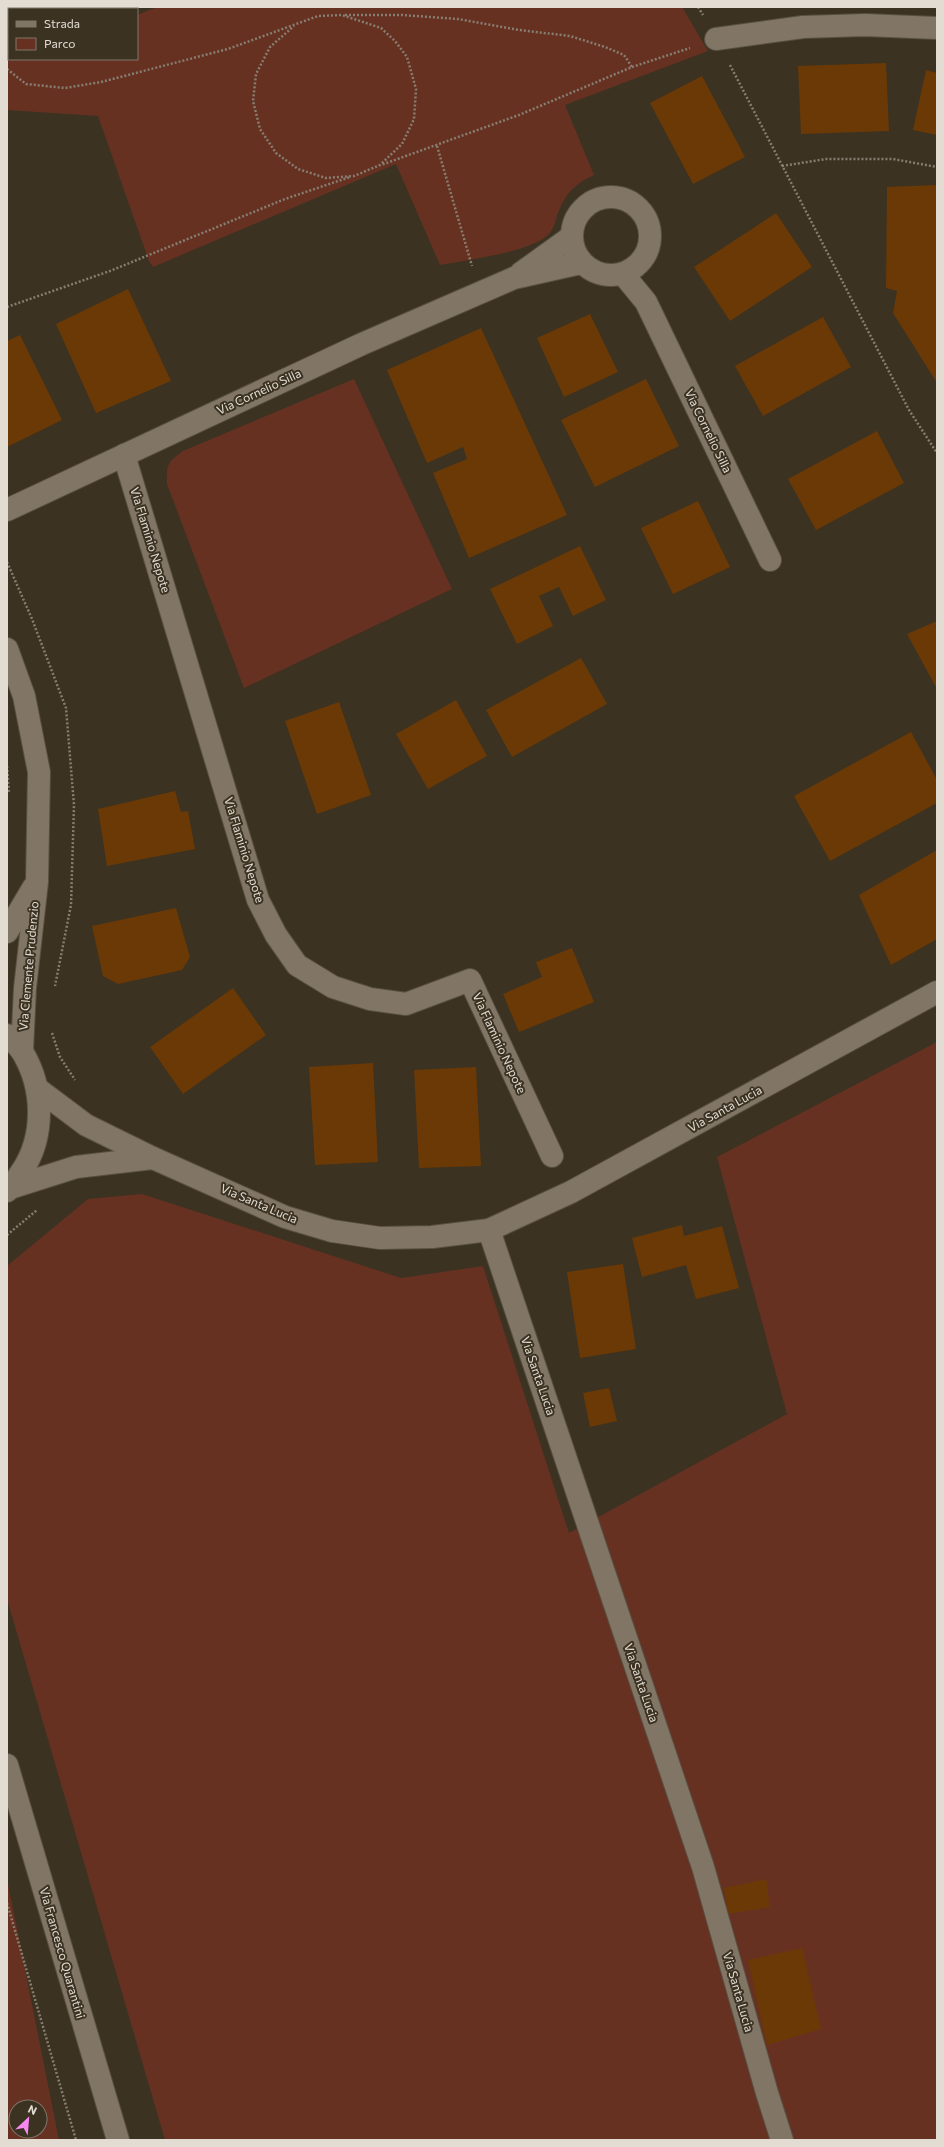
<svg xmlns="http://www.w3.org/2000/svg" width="944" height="2147" font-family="Commissioner,sans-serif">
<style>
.green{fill:#673122;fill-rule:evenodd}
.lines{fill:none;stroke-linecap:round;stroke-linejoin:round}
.stream{stroke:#718c38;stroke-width:10}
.building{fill:#6b3905}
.minor-casing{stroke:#585043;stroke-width:24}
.path{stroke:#867e71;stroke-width:2.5;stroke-dasharray:2 2;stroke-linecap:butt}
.minor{stroke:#817665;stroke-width:22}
.labels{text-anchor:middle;stroke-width:4;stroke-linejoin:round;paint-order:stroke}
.street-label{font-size:12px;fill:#e2dcd3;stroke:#3b3222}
</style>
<rect width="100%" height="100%" fill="#3b3222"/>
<g class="green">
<path d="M157 7H682L708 51 565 105 594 175C574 184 564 195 557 216 555 223 553 230 548 235 530 252 466 260 440 265L396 164 153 267 149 261 98 116 7 110V61L20 59H137V15Z"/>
<path d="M354 379 452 589 244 688 167 484C166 464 168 462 183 451Z"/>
<path d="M937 1042V2140H165L7 1599V1266L88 1199 142 1194 401 1278 483 1266 569 1533 787 1414 717 1157Z"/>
<path d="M7 1879 59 2140H7ZM16 2107H40V2131H16Z"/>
</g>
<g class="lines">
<path class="stream" d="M71 9 76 7"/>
</g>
<g class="building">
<path d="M886 63 889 131 801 134 798 66Z"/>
<path d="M926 70 937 73V135L913 130Z"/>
<path d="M702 76 745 157 693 184 650 103Z"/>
<path d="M937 185V383L893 313 897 291 886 288 887 187Z"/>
<path d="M776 213 812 267 730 321 694 267Z"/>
<path d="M128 289 171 381 96 413 56 324Z"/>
<path d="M590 314 618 372 564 397 537 338Z"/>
<path d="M823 317 851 367 763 416 735 366Z"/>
<path d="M481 328 567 515 469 558 433 473 467 459 463 447 427 463 387 370Z"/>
<path d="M20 335 62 420 7 447V341Z"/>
<path d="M646 379 679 446 595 487 561 420Z"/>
<path d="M877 431 904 483 816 530 788 479Z"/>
<path d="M698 501 730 567 673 594 641 528Z"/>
<path d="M580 546 606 600 573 616 559 587 539 596 553 626 517 644 490 589Z"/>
<path d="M937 621V689L907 634Z"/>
<path d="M581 658 607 704 512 757 486 710Z"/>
<path d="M456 700 487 756 428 789 396 734Z"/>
<path d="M339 702 371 795 317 814 285 721Z"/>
<path d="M911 732 937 780V803L830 861 794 796Z"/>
<path d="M175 791 181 812 188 811 195 849 107 866 98 809Z"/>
<path d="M937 850V939L891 965 859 895Z"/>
<path d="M176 908 190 957 182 970 118 984 103 976 92 926Z"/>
<path d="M572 948 594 1002 519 1032 503 994 542 977 536 962Z"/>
<path d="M233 988 266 1035 183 1094 150 1047Z"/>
<path d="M373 1063 378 1162 315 1165 309 1067Z"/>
<path d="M476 1067 481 1166 419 1168 414 1070Z"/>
<path d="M682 1225 684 1236 722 1226 739 1288 696 1299 686 1265 642 1277 632 1238Z"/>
<path d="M623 1264 636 1349 580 1358 567 1272Z"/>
<path d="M609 1388 617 1421 590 1427 583 1393Z"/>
<path d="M766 1879 770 1907 728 1914 724 1888Z"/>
<path d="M802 1948 821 2029 767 2045 748 1960Z"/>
</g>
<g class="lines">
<defs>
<g id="minor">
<path d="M716 39 803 27 865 25 937 28"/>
<circle cx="611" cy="236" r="39"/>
<path d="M521 273 571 237"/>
<path d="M623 274 646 302 770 560"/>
<path d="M124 455 258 900 276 935 297 965 333 987 370 999 406 1004 470 980 552 1156"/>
<path d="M7 510 362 344 514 278 581 263"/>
<path d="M7 649 24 696 39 772 37 882 25 988 22 1051"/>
<path d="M7 932 33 888"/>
<path d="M7 1035C12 1040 19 1046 23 1053 44 1089 45 1136 22 1171 17 1178 13 1186 7 1191"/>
<path d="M38 1089 86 1125 153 1158 285 1217 332 1231 380 1238 432 1237 489 1230 571 1192 937 992"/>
<path d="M10 1188 76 1167 153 1158"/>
<path d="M489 1230 703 1867 767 2093 782 2140"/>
<path d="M7 1765 118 2140"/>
</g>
</defs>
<use href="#minor" class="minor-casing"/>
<g class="path">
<path d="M698 7 703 15"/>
<path d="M345 15H402L458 19 519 30 570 36 605 47 624 55 632 67 519 115 381 165"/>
<path d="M730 65 909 410 937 453"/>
<path d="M632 67 690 48"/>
<path d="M7 69 26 84 65 88 101 82 228 49 318 16 342 15 381 28 395 41 407 57 416 89 414 119 402 144 380 165 354 176 326 178 298 169 276 153 260 129 253 101 256 74 270 47 294 26"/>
<path d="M437 146 472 266"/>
<path d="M782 166 826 159H893L937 167"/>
<path d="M7 307 110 271 285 199 350 177"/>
<path d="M7 562 32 619 66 708 74 805 71 905 55 986"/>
<path d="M7 766 9 793"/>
<path d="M52 1033 60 1057 75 1080"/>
<path d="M7 1235 37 1210"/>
<path d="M7 1903 76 2140"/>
</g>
<use href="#minor" class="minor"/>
</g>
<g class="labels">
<g class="street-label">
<text transform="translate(259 392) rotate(-25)" y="4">Via Cornelio Silla</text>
<text transform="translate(708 431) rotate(64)" y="4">Via Cornelio Silla</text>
<text transform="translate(150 540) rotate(73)" y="4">Via Flaminio Nepote</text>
<text transform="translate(244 850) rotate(73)" y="4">Via Flaminio Nepote</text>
<text transform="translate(29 966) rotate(-85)" y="4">Via Clemente Prudenzio</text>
<text transform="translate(499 1043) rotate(65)" y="4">Via Flaminio Nepote</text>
<text transform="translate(725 1109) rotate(-29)" y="4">Via Santa Lucia</text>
<text transform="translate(259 1204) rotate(23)" y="4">Via Santa Lucia</text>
<text transform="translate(538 1376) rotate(71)" y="4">Via Santa Lucia</text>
<text transform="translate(641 1683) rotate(71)" y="4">Via Santa Lucia</text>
<text transform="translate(62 1953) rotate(74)" y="4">Via Francesco Quarantini</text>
<text transform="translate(738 1992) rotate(74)" y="4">Via Santa Lucia</text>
</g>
</g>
<rect width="944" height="2147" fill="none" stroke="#e2dcd3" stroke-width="16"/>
<rect x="8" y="8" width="130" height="52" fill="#3b3222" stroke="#7e7669"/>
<rect x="16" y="21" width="20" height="6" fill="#817665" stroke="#7e7669"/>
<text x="44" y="28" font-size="12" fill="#e2dcd3">Strada</text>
<rect x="16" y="38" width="20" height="12" fill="#673122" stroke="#7e7669"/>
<text x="44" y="48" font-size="12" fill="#e2dcd3">Parco</text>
<g transform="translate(28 2119) rotate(26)"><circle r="19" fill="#3b3222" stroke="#7e7669"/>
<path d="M0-3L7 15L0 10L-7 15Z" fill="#f589ef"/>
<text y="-6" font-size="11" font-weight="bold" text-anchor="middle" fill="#e2dcd3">N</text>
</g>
</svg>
